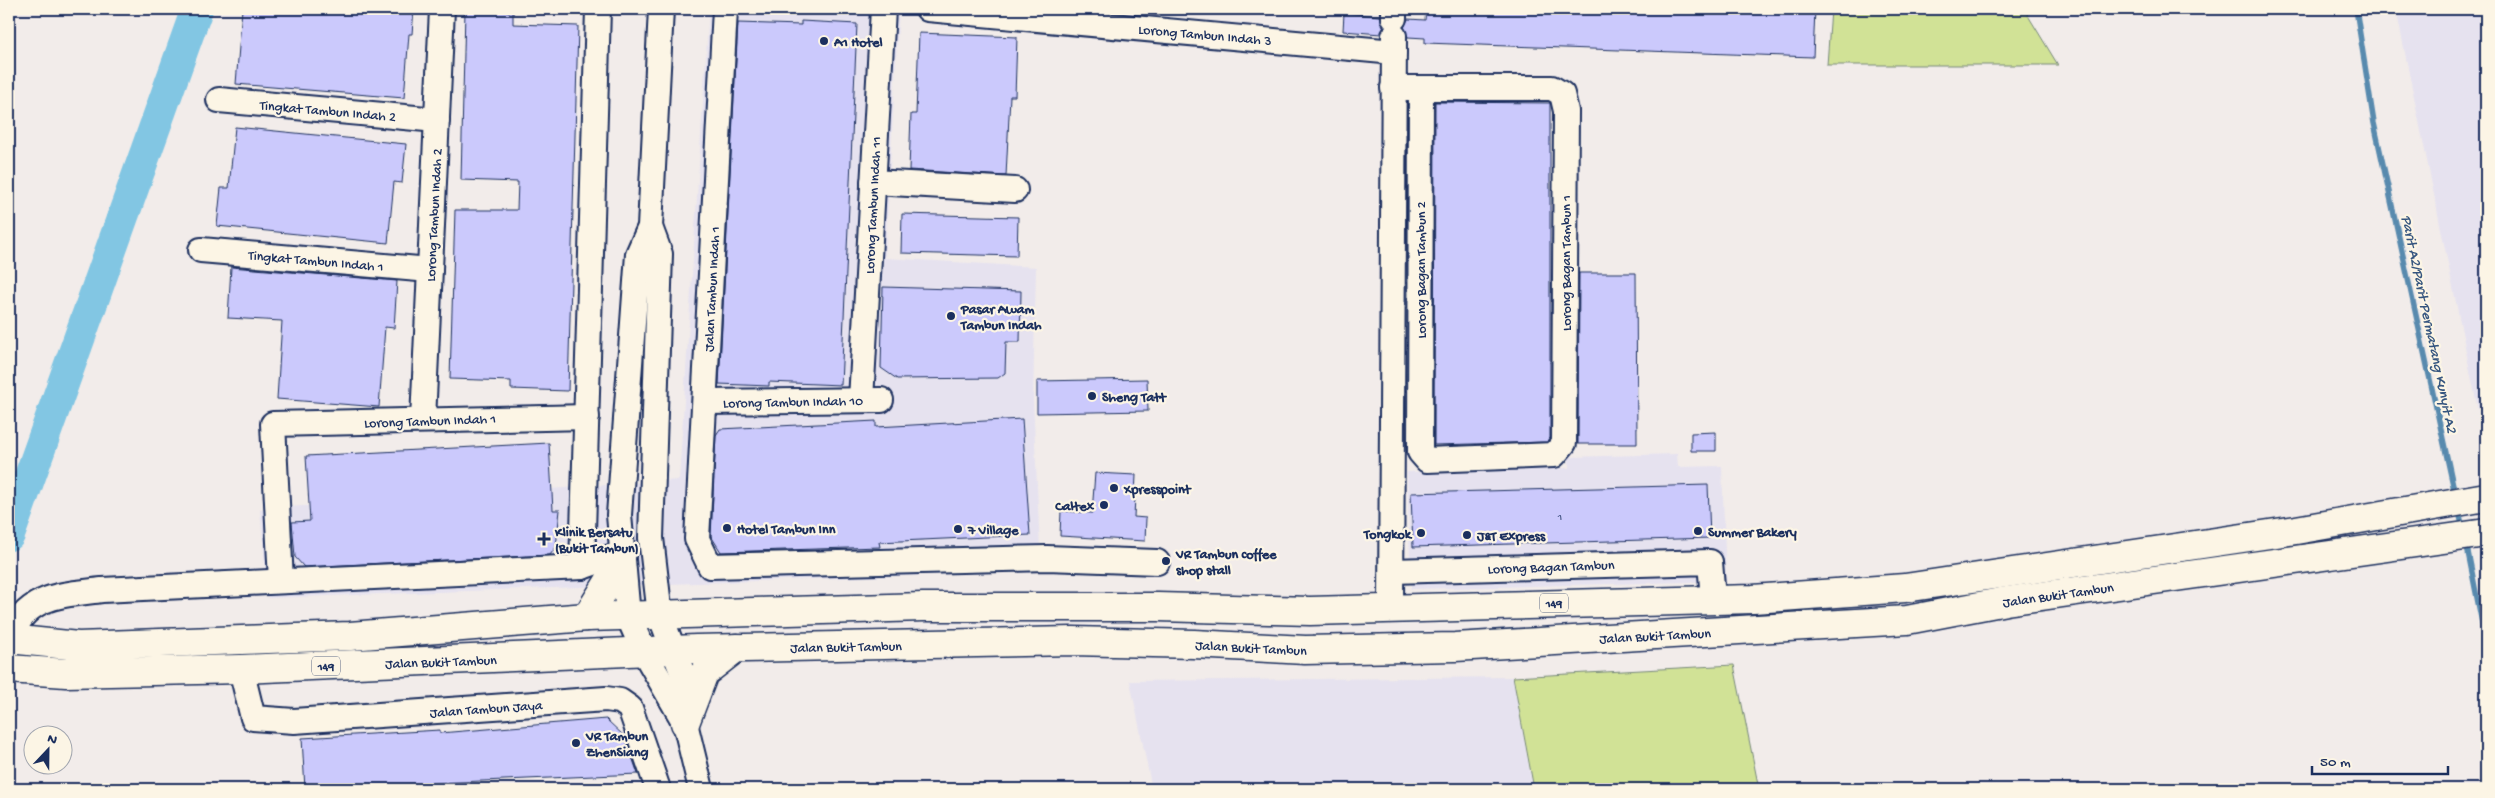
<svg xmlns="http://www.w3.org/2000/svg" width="2495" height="798" font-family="'Gochi Hand',sans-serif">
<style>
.built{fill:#e6e2ef}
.green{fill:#d1e296;stroke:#76887a}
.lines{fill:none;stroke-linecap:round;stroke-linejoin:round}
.stream{stroke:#598aae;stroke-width:5.5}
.river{stroke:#82c6e3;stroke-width:32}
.building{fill:#cbc9fc;stroke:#1b2f5e}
.minor-casing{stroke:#1b2f5e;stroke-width:28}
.major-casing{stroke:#1b2f5e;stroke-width:31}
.minor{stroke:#fcf5e5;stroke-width:24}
.major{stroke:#fcf5e5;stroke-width:28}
.poi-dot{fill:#1b2f5e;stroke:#fcf5e5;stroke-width:2}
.labels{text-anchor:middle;stroke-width:4.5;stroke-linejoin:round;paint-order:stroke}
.number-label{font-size:11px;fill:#475686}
.shield{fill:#fcf5e5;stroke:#5e6a86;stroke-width:1}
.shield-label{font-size:12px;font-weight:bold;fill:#1b2f5e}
.street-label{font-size:14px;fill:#1b2f5e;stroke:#fcf5e5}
.poi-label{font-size:14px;font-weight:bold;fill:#1b2f5e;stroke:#fcf5e5;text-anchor:start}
.water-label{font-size:15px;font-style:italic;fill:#35557f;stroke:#fcf5e5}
</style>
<rect width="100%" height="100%" fill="#f2ecea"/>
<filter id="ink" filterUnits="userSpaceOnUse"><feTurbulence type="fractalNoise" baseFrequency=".02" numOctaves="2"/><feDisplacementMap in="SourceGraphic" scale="10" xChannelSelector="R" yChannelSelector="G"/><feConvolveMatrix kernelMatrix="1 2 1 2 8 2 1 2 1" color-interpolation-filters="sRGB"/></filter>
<g filter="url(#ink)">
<g class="built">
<path d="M709 9H899L885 258 1036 267 1033 400 1041 571 268 598 260 509 679 480Z"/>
<path d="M2396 9H2486V449Z"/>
<path d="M1677 454 1678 467 1722 466 1726 581 1411 589 1407 472 1569 468V457Z"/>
<path d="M1513 677 1533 789H1152L1130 681Z"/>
</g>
<g class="green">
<path d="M1831 9H2024L2058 65H1827Z"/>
<path d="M1734 665 1759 789H1534L1513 677Z"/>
</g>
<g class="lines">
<g class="stream">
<path d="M2356 9 2374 123 2455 494"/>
<path d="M2458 508 2463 528"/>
<path d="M2466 542 2486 643"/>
</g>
<path class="river" d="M9 535 197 9"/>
</g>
<g class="building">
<path d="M242 9H414L412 34H409L404 98 236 84Z"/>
<path d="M1426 9H1815L1813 57 1425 43V38L1408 37 1404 27 1408 19 1425 20Z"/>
<path d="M465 10 513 12V24L578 26 568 391 511 389V381L450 379 455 210H517L518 182 461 180Z"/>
<path d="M1344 13 1380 16 1384 27 1381 34 1343 31Z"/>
<path d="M801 21 857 24 841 385 769 382V386L719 384 738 23 801 25Z"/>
<path d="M919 33 1017 37 1015 96H1010L1006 176 909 170 911 114H916Z"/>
<path d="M1435 102 1550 103V438L1547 442 1434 445Z"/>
<path d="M235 127 406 144 402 183 394 182 388 243 217 226 221 188H229Z"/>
<path d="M902 214 1018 217 1017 256 901 253Z"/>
<path d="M231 267 397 281 394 328 385 327 379 407 277 399 282 321 228 318Z"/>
<path d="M1579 273H1636L1637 444H1578Z"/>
<path d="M883 287 1021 291 1020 342H1006L1005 373 998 378 897 379 881 368Z"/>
<path d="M1147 379 1148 411 1037 413V381Z"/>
<path d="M1022 419 1030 535 879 542 880 547 721 552 711 536 716 435 720 429 876 421V427Z"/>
<path d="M1716 432V451H1691V433Z"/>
<path d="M549 443 553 510H560L556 547 550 555 304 567 295 557 292 522 310 521 306 456Z"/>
<path d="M1095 473 1136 475 1134 517 1146 518 1145 541 1060 536 1061 511 1092 513Z"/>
<path d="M1708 485 1710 538 1413 547 1411 493Z"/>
<path d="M606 719 625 737 638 774 305 789 302 738 440 730V733Z"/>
</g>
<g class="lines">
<defs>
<g id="minor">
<path d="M661 9 650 227 638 254 619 515 628 616 644 652 685 723"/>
<path d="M725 9 697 539 710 566 1047 558 1157 562"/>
<path d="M928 9 1394 52"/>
<path d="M1394 18V9"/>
<path d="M1393 88H1552L1562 94 1566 111 1564 443 1554 455 1427 460 1420 452 1421 88"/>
<path d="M219 100 437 120"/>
<path d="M873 182 1015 190"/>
<path d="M650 227 660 254 651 538 660 615 684 677 685 723 701 789"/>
<path d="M201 250 430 270"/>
<path d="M861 400 883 9"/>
<path d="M705 402 881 400"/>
<path d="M423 420 442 9"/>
<path d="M582 567 598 9"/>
<path d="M1392 571 1710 562 1713 599"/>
<path d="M281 581 273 424 587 417"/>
<path d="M1391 608 1394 36"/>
<path d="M10 639C25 594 63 595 102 590L582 567 622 553"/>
<path d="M241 669 253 718 294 721 606 699 620 701 630 708 658 789"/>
</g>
<g id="major">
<path d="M587 617 610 580 622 553"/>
<path d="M9 639 78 646 350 636 587 617 923 607H1158L1310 611 1753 599 1905 588 2296 530 2486 497"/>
<path d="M9 669 66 673 241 669 696 649 1073 641 1194 644 1305 650 1455 647 1907 620 2006 601 2486 533"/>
<path d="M685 723 704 673 736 648"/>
</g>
</defs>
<use href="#minor" class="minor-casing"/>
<use href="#major" class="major-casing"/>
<use href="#minor" class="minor"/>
<use href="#major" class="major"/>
</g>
</g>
<g class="poi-dot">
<circle cx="824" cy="41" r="5"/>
<circle cx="951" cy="316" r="5"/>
<circle cx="1092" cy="396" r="5"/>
<circle cx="1114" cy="488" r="5"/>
<circle cx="1104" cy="505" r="5"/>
<circle cx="727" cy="528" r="5"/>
<circle cx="958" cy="529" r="5"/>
<circle cx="1698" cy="531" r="5"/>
<circle cx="1421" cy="533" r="5"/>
<circle cx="1467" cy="535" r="5"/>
<path d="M541.5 531.5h5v5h5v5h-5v5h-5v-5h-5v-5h5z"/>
<circle cx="1166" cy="561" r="5"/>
<circle cx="576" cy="743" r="5"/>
</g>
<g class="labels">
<g class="number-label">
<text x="1560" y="520">1</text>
</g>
<g class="shield">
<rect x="1540" y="593.5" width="28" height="19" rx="4"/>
<rect x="312" y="656.5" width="28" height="19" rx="4"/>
</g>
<g class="shield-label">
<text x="1554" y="607">149</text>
<text x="326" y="670">149</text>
</g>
<g class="street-label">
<text transform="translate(1205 34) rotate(5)" y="5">Lorong Tambun Indah 3</text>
<text transform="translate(328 110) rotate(5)" y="5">Tingkat Tambun Indah 2</text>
<text transform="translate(872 205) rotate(-87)" y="5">Lorong Tambun Indah 11</text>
<text transform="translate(433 215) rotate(-87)" y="5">Lorong Tambun Indah 2</text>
<text transform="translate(316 260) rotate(5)" y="5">Tingkat Tambun Indah 1</text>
<text transform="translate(1565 263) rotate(-90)" y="5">Lorong Bagan Tambun 1</text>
<text transform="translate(1420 270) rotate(-90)" y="5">Lorong Bagan Tambun 2</text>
<text transform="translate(711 289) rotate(-87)" y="5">Jalan Tambun Indah 1</text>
<text transform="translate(793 401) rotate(-1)" y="5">Lorong Tambun Indah 10</text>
<text transform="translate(430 420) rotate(-2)" y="5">Lorong Tambun Indah 1</text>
<text transform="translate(1551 566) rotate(-2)" y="5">Lorong Bagan Tambun</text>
<text transform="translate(2058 594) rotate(-8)" y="5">Jalan Bukit Tambun</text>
<text transform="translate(1655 635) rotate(-3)" y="5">Jalan Bukit Tambun</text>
<text transform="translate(846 646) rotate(-1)" y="5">Jalan Bukit Tambun</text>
<text transform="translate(1251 647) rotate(3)" y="5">Jalan Bukit Tambun</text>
<text transform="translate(441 661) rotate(-2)" y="5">Jalan Bukit Tambun</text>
<text transform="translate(486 708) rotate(-4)" y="5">Jalan Tambun Jaya</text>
</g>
<g class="poi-label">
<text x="834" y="46">A1 Hotel</text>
<text x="961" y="313">Pasar Awam<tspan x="961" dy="16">Tambun Indah</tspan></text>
<text x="1102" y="401">Sheng Tatt</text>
<text x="1124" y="493">Xpresspoint</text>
<text x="1094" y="510" text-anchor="end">Caltex</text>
<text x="737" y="533">Hotel Tambun Inn</text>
<text x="968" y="534">7 Village</text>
<text x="555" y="536">Klinik Bersatu<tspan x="555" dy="16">(Bukit Tambun)</tspan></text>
<text x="1708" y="536">Summer Bakery</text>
<text x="1411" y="538" text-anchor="end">Tongkok</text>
<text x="1477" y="540">J&amp;T Express</text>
<text x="1176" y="558">VR Tambun coffee<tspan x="1176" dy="16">shop stall</tspan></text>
<text x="586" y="740">VR Tambun<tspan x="586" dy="16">ZhenSiang</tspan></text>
</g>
<g class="water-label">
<text transform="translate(2430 324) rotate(78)" y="5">Parit A2/Parit Permatang Kunyit A2</text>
</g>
</g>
<rect width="2495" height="798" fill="none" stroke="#fcf5e5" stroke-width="30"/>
<rect x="15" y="15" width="2465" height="768" fill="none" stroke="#1b2f5e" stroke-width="2" filter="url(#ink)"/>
<g transform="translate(48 750) rotate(22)"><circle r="24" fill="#fcf5e5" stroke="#a2a6af"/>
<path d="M0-4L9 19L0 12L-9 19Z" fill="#1b2f5e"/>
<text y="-8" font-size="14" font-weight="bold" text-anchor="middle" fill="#1b2f5e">N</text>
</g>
<path d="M2312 766v8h136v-8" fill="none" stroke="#1b2f5e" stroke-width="2.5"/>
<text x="2320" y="766" font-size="15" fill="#1b2f5e" stroke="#fcf5e5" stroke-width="4" paint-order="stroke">50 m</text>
</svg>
